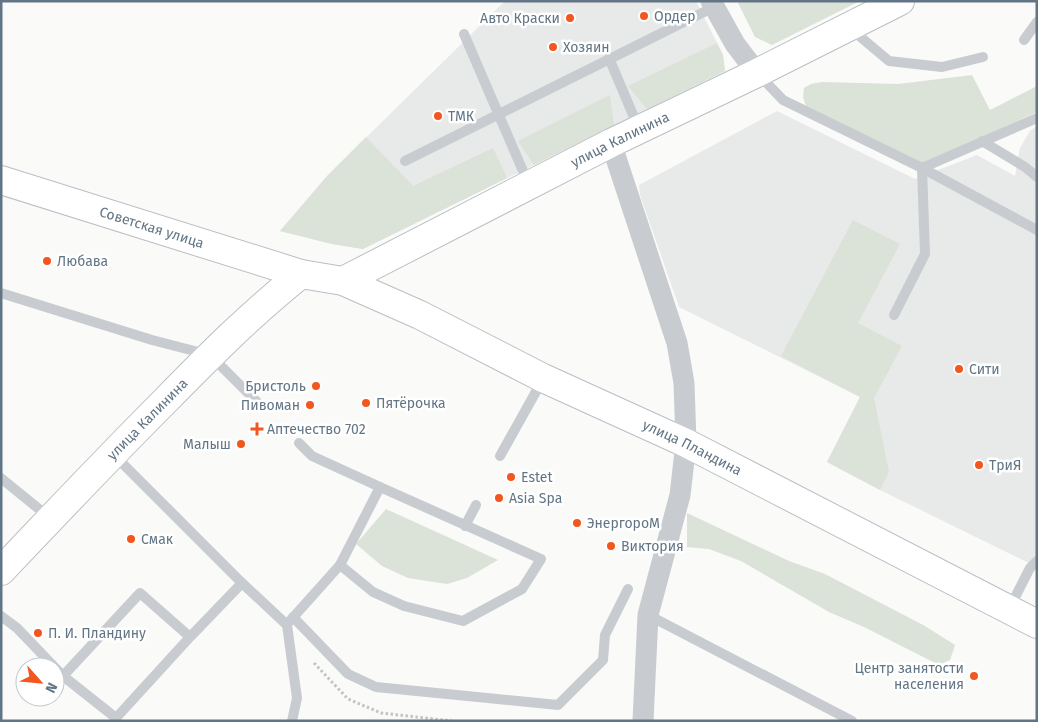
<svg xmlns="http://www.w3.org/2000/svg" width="1038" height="722" font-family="'Fira Sans',sans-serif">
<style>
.built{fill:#e8e9e9}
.green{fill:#dbe2d8}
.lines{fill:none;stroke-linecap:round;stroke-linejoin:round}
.secondary-casing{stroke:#b9bfc4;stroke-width:30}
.path{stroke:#c1c4c6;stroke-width:3;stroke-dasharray:2.5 2.5;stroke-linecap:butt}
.lane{stroke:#c8ccd0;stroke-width:10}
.street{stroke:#c8ccd0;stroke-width:21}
.secondary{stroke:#fff;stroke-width:28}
.poi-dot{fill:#f3561f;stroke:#fff;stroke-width:2}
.labels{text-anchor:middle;stroke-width:5;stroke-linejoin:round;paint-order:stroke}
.poi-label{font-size:14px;fill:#627585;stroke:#fff;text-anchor:start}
.street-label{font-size:14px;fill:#627585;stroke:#fff}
</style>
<rect width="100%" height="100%" fill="#fafaf8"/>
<g class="built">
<path d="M505 1H696L723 55 725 71 363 249 332 244 280 231 328 175Z"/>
<path d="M777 111 915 179 977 155 1015 176 1020 148 1030 131 1037 126V567L880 490 827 462 860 397 679 307 640 195 639 185Z"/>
</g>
<g class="green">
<path d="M737 1H860L772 45 755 37Z"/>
<path d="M717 43 723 55 725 71 647 109 628 86Z"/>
<path d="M972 75 990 110 1037 86V112L922 164 806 106 803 97 804 88 811 84 822 82 898 84Z"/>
<path d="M610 95 614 125 534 165 518 141Z"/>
<path d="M366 137 413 186 493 148 507 178 363 249 332 244 280 231 328 175Z"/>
<path d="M853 220 900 244 858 323 902 346 874 398 889 472 880 490 827 462 860 397 781 356Z"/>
<path d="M386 509 498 560 467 578 447 584 408 578 382 566 356 544Z"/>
<path d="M687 513 789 561 825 574 925 626 955 645 950 660 939 665 864 627 829 612 741 561 709 549 687 547Z"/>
</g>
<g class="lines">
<defs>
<g id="secondary">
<path id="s1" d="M1 180 301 274 343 281 420 315 543 378 686 443 1037 624"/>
<path id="s2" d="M343 281 611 143 757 73 900 1"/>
<path id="s3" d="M1 571C55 514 109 457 165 401 209 356 252 313 301 274"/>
</g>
</defs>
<use href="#secondary" class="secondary-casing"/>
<path class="path" d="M314 663 348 699 381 713 452 721"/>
<g class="lane">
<path d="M851 29 889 61 942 67 983 57"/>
<path d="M464 34 529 185"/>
<path d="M1024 40 1037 22"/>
<path d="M609 58 639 129"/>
<path d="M758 74 783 100 922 168 1037 118"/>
<path d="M982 141 1025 167 1037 177"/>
<path d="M405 161 714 7"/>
<path d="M922 168 1037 230"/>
<path d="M1 293 152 340 210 355 262 407"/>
<path d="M894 315 925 254 922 168"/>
<path d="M113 454 242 583 287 625 297 698 292 721"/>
<path d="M500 456 543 379"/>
<path d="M1 478 50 518"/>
<path d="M465 526 476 505"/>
<path d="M340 565 373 592 404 606 463 621 522 589 541 559 380 487"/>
<path d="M1009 609 1030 568 1037 561"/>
<path d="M648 615 852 721"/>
<path d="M1 616 17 628 63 676"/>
<path d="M293 617 348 674 376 687 558 705 603 660 605 635 628 589"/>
<path d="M289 622 340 565 380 487 312 456 299 443"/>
<path d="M190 637 116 718 63 676 140 593 190 637 242 583"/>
</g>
<g class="street">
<path d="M711 1 735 44 757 73"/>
<path d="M611 143 677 343 684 383 686 443 680 495 648 615 643 721"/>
</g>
<use href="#secondary" class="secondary"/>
</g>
<g class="poi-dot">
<circle cx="644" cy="16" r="5"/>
<circle cx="570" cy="18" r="5"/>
<circle cx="553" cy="47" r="5"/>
<circle cx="438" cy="116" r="5"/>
<circle cx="47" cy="261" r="5"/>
<circle cx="959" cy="369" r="5"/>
<circle cx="316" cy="386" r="5"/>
<circle cx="366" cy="403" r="5"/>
<circle cx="310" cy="405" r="5"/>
<path d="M254.5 421.5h5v5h5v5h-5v5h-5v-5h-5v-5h5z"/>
<circle cx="241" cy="444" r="5"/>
<circle cx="979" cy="465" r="5"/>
<circle cx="511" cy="477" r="5"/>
<circle cx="499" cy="498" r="5"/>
<circle cx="577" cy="523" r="5"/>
<circle cx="131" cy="539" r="5"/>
<circle cx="611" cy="546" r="5"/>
<circle cx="38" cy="633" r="5"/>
<circle cx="974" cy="676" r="5"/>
</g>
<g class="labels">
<g class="poi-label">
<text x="654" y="21">Ордер</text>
<text x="560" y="23" text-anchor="end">Авто Краски</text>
<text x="563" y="52">Хозяин</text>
<text x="448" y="121">ТМК</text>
<text x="57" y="266">Любава</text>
<text x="969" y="374">Сити</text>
<text x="306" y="391" text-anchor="end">Бристоль</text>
<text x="376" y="408">Пятёрочка</text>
<text x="300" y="410" text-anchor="end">Пивоман</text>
<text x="267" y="434">Аптечество 702</text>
<text x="231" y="449" text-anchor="end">Малыш</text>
<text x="989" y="470">ТриЯ</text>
<text x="521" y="482">Estet</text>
<text x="509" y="503">Asia Spa</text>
<text x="587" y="528">ЭнергороМ</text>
<text x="141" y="544">Смак</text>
<text x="621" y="551">Виктория</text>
<text x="48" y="638">П. И. Пландину</text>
<text x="964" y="673" text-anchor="end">Центр занятости<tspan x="964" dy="16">населения</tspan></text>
</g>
<g class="street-label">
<text dy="5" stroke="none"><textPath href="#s2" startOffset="311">улица Калинина</textPath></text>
<text dy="5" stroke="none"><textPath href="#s1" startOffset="158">Советская улица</textPath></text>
<text dy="5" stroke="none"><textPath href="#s3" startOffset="211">улица Калинина</textPath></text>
<text dy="5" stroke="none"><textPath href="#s1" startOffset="744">улица Пландина</textPath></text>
</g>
</g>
<rect width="1038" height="722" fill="none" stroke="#627585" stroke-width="5"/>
<g transform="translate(40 682) rotate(117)"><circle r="24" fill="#ffffff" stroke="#c0c8ce"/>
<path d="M0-4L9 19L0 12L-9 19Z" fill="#f3561f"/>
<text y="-8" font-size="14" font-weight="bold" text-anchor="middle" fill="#627585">N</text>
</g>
</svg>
